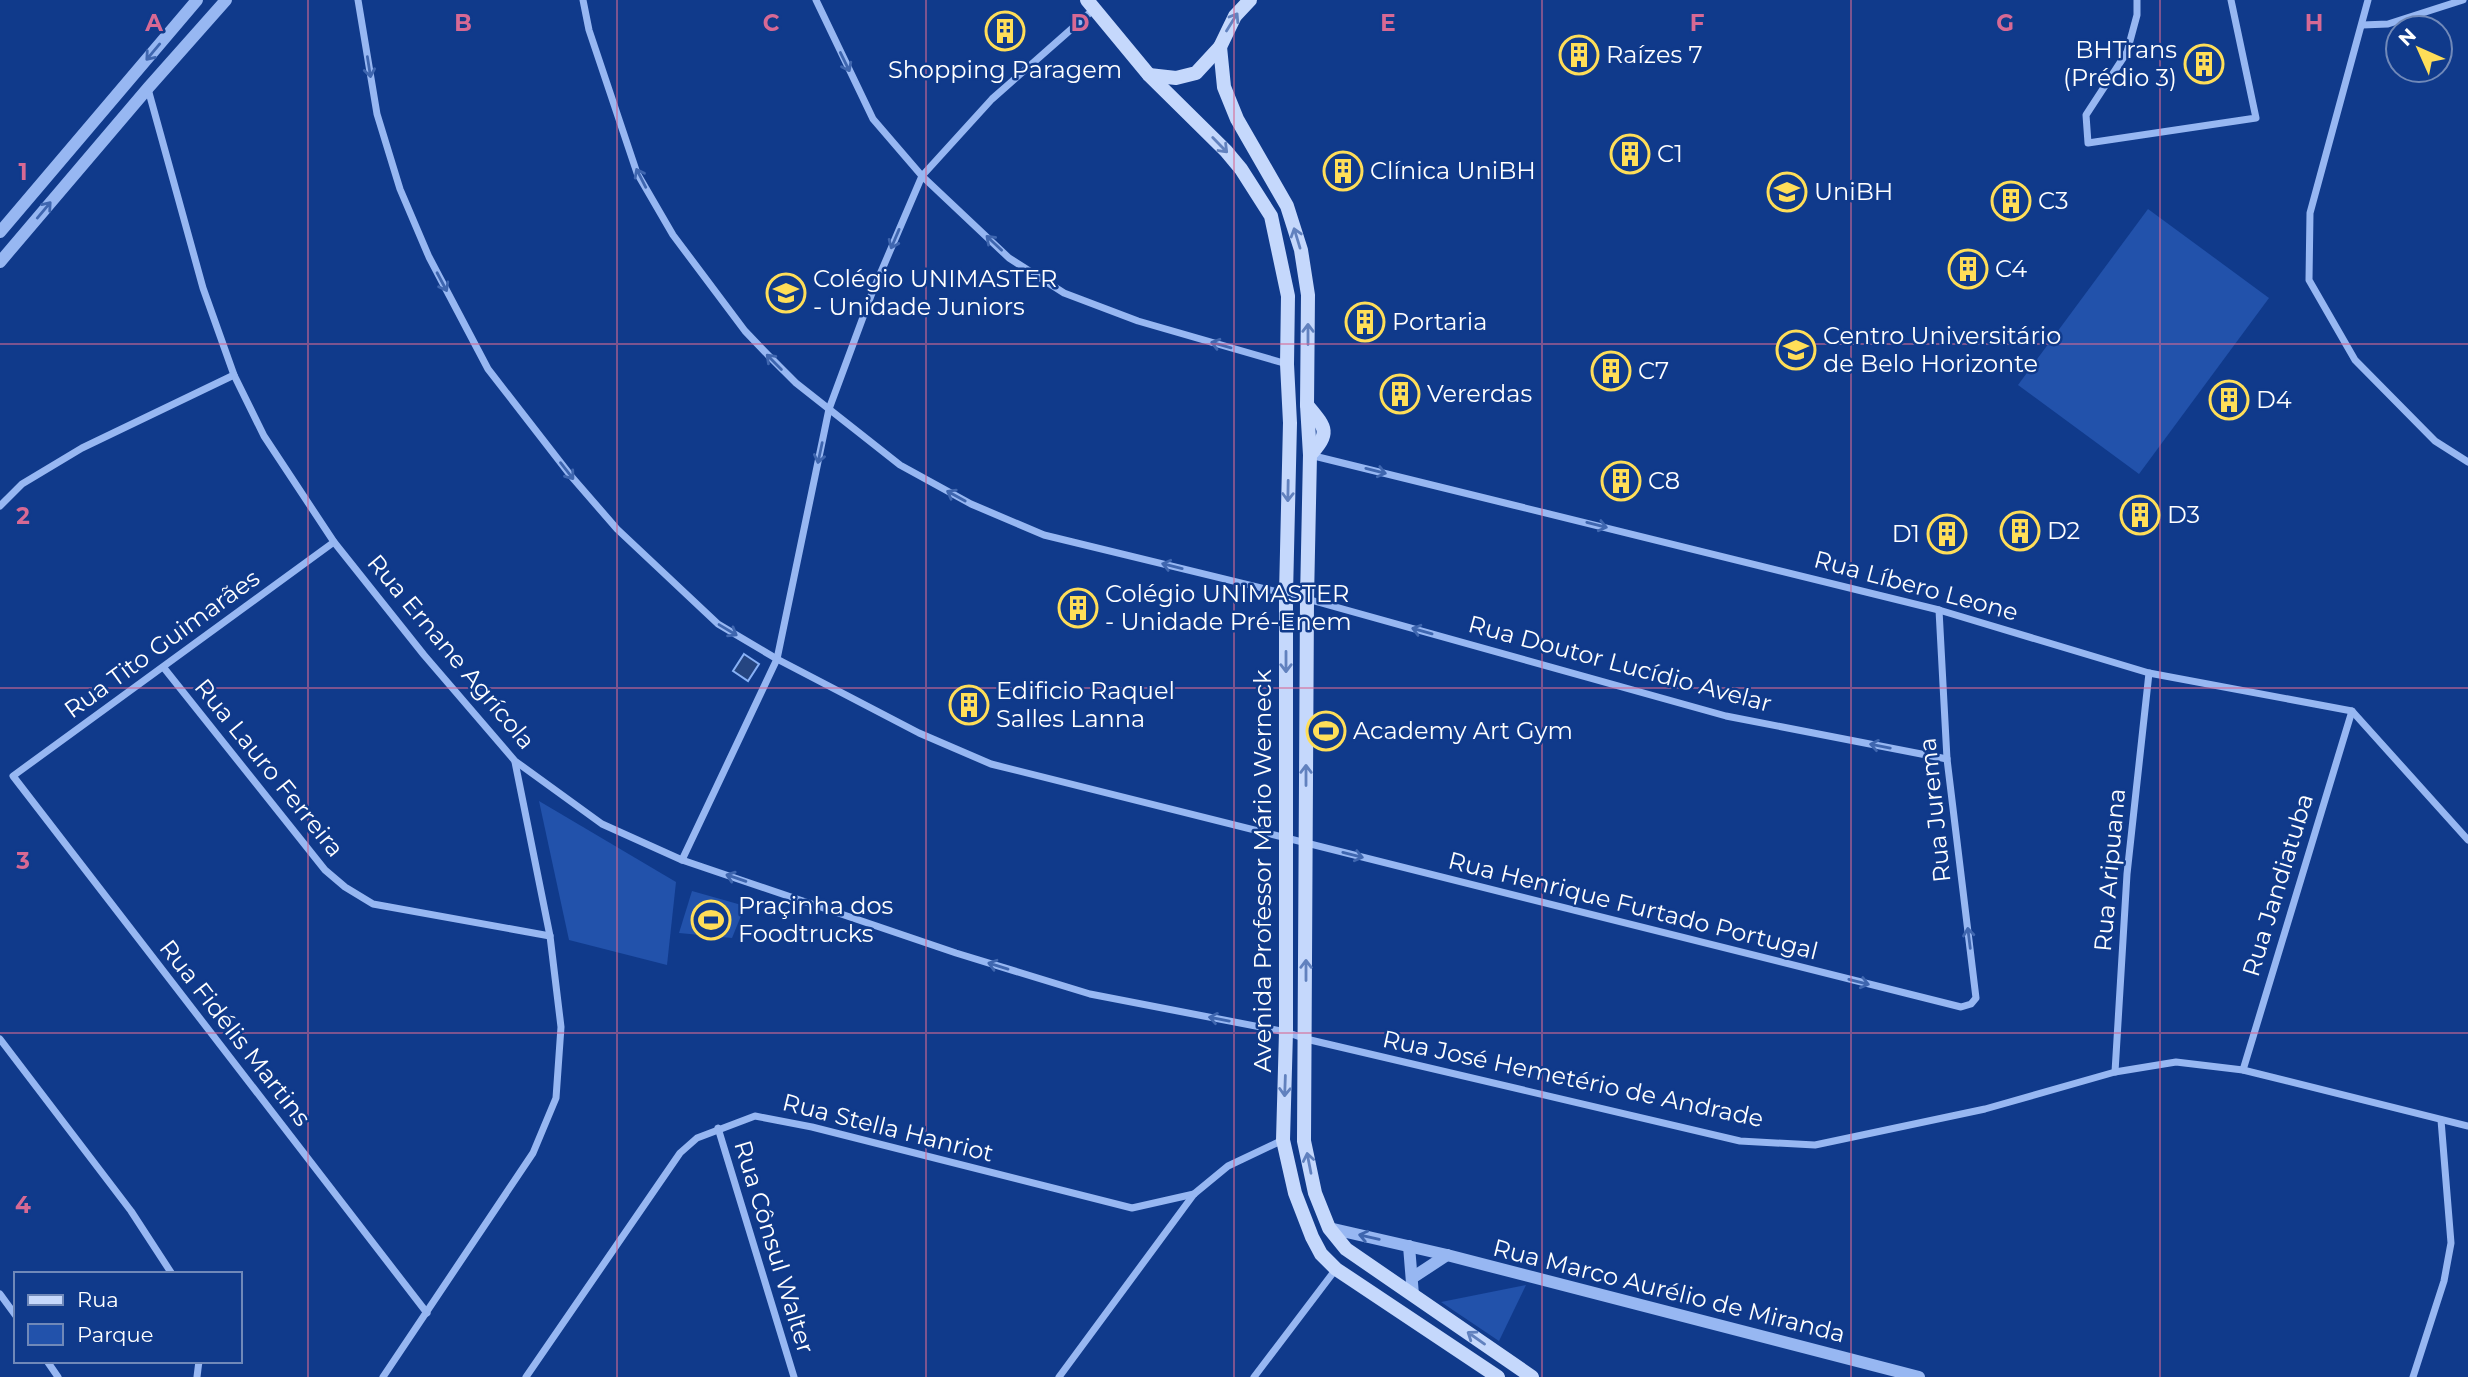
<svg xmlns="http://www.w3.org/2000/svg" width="2468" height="1377" font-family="Montserrat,sans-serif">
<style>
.green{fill:#2252ab}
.water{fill:#254581;stroke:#88b1f6;stroke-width:2}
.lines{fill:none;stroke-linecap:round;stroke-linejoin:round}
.minor{stroke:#97b7f2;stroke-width:7}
.tertiary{stroke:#97b7f2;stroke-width:12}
.secondary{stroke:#c5d8fc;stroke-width:14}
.oneway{stroke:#6181be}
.oneway2{stroke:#3f66af}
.grid{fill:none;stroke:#d76994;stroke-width:2;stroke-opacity:0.55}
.labels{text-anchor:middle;stroke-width:5;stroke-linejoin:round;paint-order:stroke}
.poi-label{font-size:24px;fill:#fff;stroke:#103a8b;text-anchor:start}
.street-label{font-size:24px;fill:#fff;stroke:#103a8b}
.grid-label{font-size:23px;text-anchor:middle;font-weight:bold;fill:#d76994;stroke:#103a8b;stroke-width:5;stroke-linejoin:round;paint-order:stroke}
</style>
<rect width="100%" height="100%" fill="#103a8b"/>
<g class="green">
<path d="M2148 209 2269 298 2139 474 2018 385Z"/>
<path d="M539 801 676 882 667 965 569 940Z"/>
<path d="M692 891 745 906 732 938 679 933Z"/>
<path d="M1526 1285 1499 1341 1441 1302Z"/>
</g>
<path class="water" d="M744 654 759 664 748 681 733 671Z"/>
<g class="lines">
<g class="minor">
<path d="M358 0 377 114 400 189 429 257 488 369 571 476 617 529 718 624 777 659 919 733 991 764 1961 1007 1971 1004 1976 998 1947 759 1939 610"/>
<path d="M583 0 589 30 637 173 673 235 745 331 768 355 796 383 900 465 971 504 1044 535 1307 599 1726 716 1947 759"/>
<path d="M816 0 873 119 922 176 1009 258 1064 293 1138 321 1287 364"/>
<path d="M2137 0V15L2127 52 2086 115 2088 143 2256 118 2231 0"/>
<path d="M2368 0 2310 213 2309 280 2355 360 2435 441 2468 462"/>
<path d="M2362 25 2388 24 2463 0"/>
<path d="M148 89 203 288 234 375 264 436 334 542 424 655 515 761 602 824 682 860 956 953 1090 994 1286 1032 1306 1039 1740 1141 1815 1145 1985 1109 2115 1072 2176 1062 2243 1070 2468 1126"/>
<path d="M1310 455 1939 610 2149 673 2352 711 2468 840"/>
<path d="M0 506 22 484 82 448 234 375"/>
<path d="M334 542 13 776 427 1313"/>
<path d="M164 668 325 870 345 887 373 904 550 936"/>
<path d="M682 860 777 659 829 409 872 293 922 176 992 99 1093 10"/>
<path d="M0 1039 131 1211 172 1274"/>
<path d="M2243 1070 2352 711"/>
<path d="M2115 1072 2127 874 2149 673"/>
<path d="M718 1128 794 1377"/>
<path d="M0 1294 16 1316"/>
<path d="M47 1361 58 1377"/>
<path d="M197 1377 199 1361"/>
<path d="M383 1377 533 1153 556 1098 561 1027 550 936 515 762"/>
<path d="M526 1377 680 1153 697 1138 755 1116 812 1127 1132 1208 1194 1194"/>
<path d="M1059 1377 1194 1194 1228 1166 1283 1140"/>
<path d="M1254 1377 1336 1269"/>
<path d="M2413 1377 2444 1281 2451 1243 2441 1120"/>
</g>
<g class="tertiary">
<path d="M0 232 197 0"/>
<path d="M0 262 148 88 226 0"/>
<path d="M1329 1228 1447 1255 1919 1377"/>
<path d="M1409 1246 1413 1295"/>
<path d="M1412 1278 1447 1255"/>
</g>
<g class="secondary">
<path d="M1087 0 1149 75 1226 151 1241 169 1271 216 1288 296 1287 364 1290 423 1286 594V1032L1283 1140 1295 1193 1312 1237 1321 1254 1336 1269 1498 1377"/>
<path d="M1220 47 1224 87 1237 119 1287 206 1301 250 1308 295 1307 405 1310 455 1307 599 1304 1141 1315 1193 1329 1228 1346 1249 1532 1377"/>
<path d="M1149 75 1176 78 1196 73 1220 47 1235 16 1250 0"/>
<path d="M1307 405C1326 428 1331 432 1310 455"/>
</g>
</g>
<defs><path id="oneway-shaft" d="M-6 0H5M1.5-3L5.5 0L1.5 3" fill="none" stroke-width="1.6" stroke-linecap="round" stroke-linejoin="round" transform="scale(1.75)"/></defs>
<g class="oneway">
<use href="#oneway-shaft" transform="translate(1232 22) rotate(-58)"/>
<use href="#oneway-shaft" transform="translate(1220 145) rotate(46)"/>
<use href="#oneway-shaft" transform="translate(1297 238) rotate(-107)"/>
<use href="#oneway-shaft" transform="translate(1308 334) rotate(-90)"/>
<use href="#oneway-shaft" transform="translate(1288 491) rotate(91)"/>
<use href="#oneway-shaft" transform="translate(1286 662) rotate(90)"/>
<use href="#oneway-shaft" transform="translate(1306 775) rotate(-90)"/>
<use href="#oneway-shaft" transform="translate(1306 970) rotate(-90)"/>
<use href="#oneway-shaft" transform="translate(1285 1086) rotate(92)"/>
<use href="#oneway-shaft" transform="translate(1309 1163) rotate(-101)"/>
<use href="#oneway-shaft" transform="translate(1476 1338) rotate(-145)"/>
</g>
<g class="oneway2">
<use href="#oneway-shaft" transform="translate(153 52) rotate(130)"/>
<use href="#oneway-shaft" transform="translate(845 62) rotate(64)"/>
<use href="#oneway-shaft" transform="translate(369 67) rotate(81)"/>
<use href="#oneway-shaft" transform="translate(641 178) rotate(-117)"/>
<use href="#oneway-shaft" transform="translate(44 210) rotate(-50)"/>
<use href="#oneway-shaft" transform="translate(895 239) rotate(113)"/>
<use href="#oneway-shaft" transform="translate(994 243) rotate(-137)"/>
<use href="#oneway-shaft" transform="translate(442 282) rotate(62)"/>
<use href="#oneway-shaft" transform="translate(1221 345) rotate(-164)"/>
<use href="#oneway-shaft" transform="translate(774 362) rotate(-135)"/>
<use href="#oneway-shaft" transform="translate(820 453) rotate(102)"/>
<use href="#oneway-shaft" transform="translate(567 471) rotate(52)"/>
<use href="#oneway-shaft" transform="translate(1376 471) rotate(14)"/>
<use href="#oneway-shaft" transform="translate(956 496) rotate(-151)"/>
<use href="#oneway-shaft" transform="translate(1597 525) rotate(14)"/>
<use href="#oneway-shaft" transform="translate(1172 566) rotate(-166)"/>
<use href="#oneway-shaft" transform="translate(728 630) rotate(31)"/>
<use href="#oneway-shaft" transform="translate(1422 631) rotate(-164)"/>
<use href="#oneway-shaft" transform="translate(1880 746) rotate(-169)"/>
<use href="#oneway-shaft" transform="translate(1353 855) rotate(14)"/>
<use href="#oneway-shaft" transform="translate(736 878) rotate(-161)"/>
<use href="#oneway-shaft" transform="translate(1969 938) rotate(-97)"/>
<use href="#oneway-shaft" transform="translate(998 966) rotate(-163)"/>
<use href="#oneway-shaft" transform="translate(1859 982) rotate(14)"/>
<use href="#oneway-shaft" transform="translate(1219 1019) rotate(-169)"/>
<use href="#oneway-shaft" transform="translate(1369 1237) rotate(-167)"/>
</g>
<path class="grid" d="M308 0V1377M617 0V1377M926 0V1377M1234 0V1377M1542 0V1377M1851 0V1377M2160 0V1377M0 344H2468M0 688H2468M0 1033H2468"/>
<defs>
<symbol id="building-ring" viewBox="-11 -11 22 22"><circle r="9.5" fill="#103a8b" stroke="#ffde58" stroke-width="1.5"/><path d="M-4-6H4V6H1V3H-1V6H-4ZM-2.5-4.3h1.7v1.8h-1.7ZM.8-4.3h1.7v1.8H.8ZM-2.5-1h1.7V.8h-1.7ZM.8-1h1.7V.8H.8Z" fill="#ffde58"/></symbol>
<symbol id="university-ring" viewBox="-11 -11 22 22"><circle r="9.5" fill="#103a8b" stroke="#ffde58" stroke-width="1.5"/><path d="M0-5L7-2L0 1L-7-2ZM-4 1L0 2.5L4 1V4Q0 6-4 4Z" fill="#ffde58"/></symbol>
<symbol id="school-ring" viewBox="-11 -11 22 22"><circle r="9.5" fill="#103a8b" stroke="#ffde58" stroke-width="1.5"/><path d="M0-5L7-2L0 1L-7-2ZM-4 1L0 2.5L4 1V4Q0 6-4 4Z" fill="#ffde58"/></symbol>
<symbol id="stadium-ring" viewBox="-11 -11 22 22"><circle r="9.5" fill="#103a8b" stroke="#ffde58" stroke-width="1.5"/><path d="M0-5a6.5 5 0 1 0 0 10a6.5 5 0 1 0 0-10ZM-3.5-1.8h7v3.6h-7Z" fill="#ffde58"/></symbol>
</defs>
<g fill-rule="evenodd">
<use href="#building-ring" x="983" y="9" width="44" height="44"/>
<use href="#building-ring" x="1557" y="33" width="44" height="44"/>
<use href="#building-ring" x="2182" y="42" width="44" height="44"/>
<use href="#building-ring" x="1608" y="132" width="44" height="44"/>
<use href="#building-ring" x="1321" y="149" width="44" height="44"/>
<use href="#university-ring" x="1765" y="170" width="44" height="44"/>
<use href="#building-ring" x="1989" y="179" width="44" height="44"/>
<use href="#building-ring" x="1946" y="247" width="44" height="44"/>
<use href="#school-ring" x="764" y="271" width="44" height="44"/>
<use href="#building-ring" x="1343" y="300" width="44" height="44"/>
<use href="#university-ring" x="1774" y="328" width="44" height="44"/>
<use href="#building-ring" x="1589" y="349" width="44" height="44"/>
<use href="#building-ring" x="1378" y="372" width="44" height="44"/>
<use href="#building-ring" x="2207" y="378" width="44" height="44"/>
<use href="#building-ring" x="1599" y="459" width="44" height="44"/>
<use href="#building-ring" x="2118" y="493" width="44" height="44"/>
<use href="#building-ring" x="1998" y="509" width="44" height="44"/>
<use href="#building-ring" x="1925" y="512" width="44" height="44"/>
<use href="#building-ring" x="1056" y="586" width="44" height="44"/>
<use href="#building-ring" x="947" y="683" width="44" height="44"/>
<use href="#stadium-ring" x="1304" y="709" width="44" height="44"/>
<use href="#stadium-ring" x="689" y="898" width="44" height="44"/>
</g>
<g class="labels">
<g class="poi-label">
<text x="2177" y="58" text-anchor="end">BHTrans<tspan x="2177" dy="28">(Prédio 3)</tspan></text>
<text x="1606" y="63">Raízes 7</text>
<text x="1005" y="78" text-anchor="middle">Shopping Paragem</text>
<text x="1657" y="162">C1</text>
<text x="1370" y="179">Clínica UniBH</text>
<text x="1814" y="200">UniBH</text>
<text x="2038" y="209">C3</text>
<text x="1995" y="277">C4</text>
<text x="813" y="287">Colégio UNIMASTER<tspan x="813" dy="28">- Unidade Juniors</tspan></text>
<text x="1392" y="330">Portaria</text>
<text x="1823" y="344">Centro Universitário<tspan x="1823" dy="28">de Belo Horizonte</tspan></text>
<text x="1638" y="379">C7</text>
<text x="1427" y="402">Vererdas</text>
<text x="2256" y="408">D4</text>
<text x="1648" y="489">C8</text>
<text x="2167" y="523">D3</text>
<text x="2047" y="539">D2</text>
<text x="1920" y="542" text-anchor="end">D1</text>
<text x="1105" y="602">Colégio UNIMASTER<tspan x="1105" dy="28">- Unidade Pré-Enem</tspan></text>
<text x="996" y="699">Edificio Raquel<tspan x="996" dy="28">Salles Lanna</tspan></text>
<text x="1353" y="739">Academy Art Gym</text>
<text x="738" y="914">Praçinha dos<tspan x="738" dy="28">Foodtrucks</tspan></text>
</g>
<g class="street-label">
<text transform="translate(1916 586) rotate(15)" y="8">Rua Líbero Leone</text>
<text transform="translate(162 644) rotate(-36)" y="8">Rua Tito Guimarães</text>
<text transform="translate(451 652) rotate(50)" y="8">Rua Ernane Agrícola</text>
<text transform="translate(1620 664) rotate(15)" y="8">Rua Doutor Lucídio Avelar</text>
<text transform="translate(269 768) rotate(51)" y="8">Rua Lauro Ferreira</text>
<text transform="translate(1935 810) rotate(-96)" y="8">Rua Jurema</text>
<text transform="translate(2110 870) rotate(-85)" y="8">Rua Aripuana</text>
<text transform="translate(1263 871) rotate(-90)" y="8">Avenida Professor Mário Werneck</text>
<text transform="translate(2278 885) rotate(-73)" y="8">Rua Jandiatuba</text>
<text transform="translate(1633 906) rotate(14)" y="8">Rua Henrique Furtado Portugal</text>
<text transform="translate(235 1033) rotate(52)" y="8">Rua Fidélis Martins</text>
<text transform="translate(1573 1079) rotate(12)" y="8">Rua José Hemetério de Andrade</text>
<text transform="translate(888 1128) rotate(14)" y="8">Rua Stella Hanriot</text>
<text transform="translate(774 1247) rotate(73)" y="8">Rua Cônsul Walter</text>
<text transform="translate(1669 1291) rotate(14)" y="8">Rua Marco Aurélio de Miranda</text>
</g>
</g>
<g class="grid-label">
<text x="154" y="31">A</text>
<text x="463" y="31">B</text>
<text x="771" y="31">C</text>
<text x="1080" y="31">D</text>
<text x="1388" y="31">E</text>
<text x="1697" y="31">F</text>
<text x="2005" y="31">G</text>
<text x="2314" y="31">H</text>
<text x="23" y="180">1</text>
<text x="23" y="524">2</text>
<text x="23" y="869">3</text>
<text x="23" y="1213">4</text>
</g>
<rect x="14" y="1272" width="228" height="91" fill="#103a8b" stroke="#7089b9" stroke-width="2"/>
<rect x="28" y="1295" width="35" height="10" fill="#c5d8fc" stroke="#7089b9" stroke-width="2"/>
<text x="77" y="1307" font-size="21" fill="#ffffff">Rua</text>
<rect x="28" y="1324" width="35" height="21" fill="#2252ab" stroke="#7089b9" stroke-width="2"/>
<text x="77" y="1342" font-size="21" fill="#ffffff">Parque</text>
<g transform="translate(2419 49) rotate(315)"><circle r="33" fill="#103a8b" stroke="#7089b9" stroke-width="2"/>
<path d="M0-5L12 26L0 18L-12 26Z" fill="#ffde58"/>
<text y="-10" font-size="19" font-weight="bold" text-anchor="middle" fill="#ffffff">N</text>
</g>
</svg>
